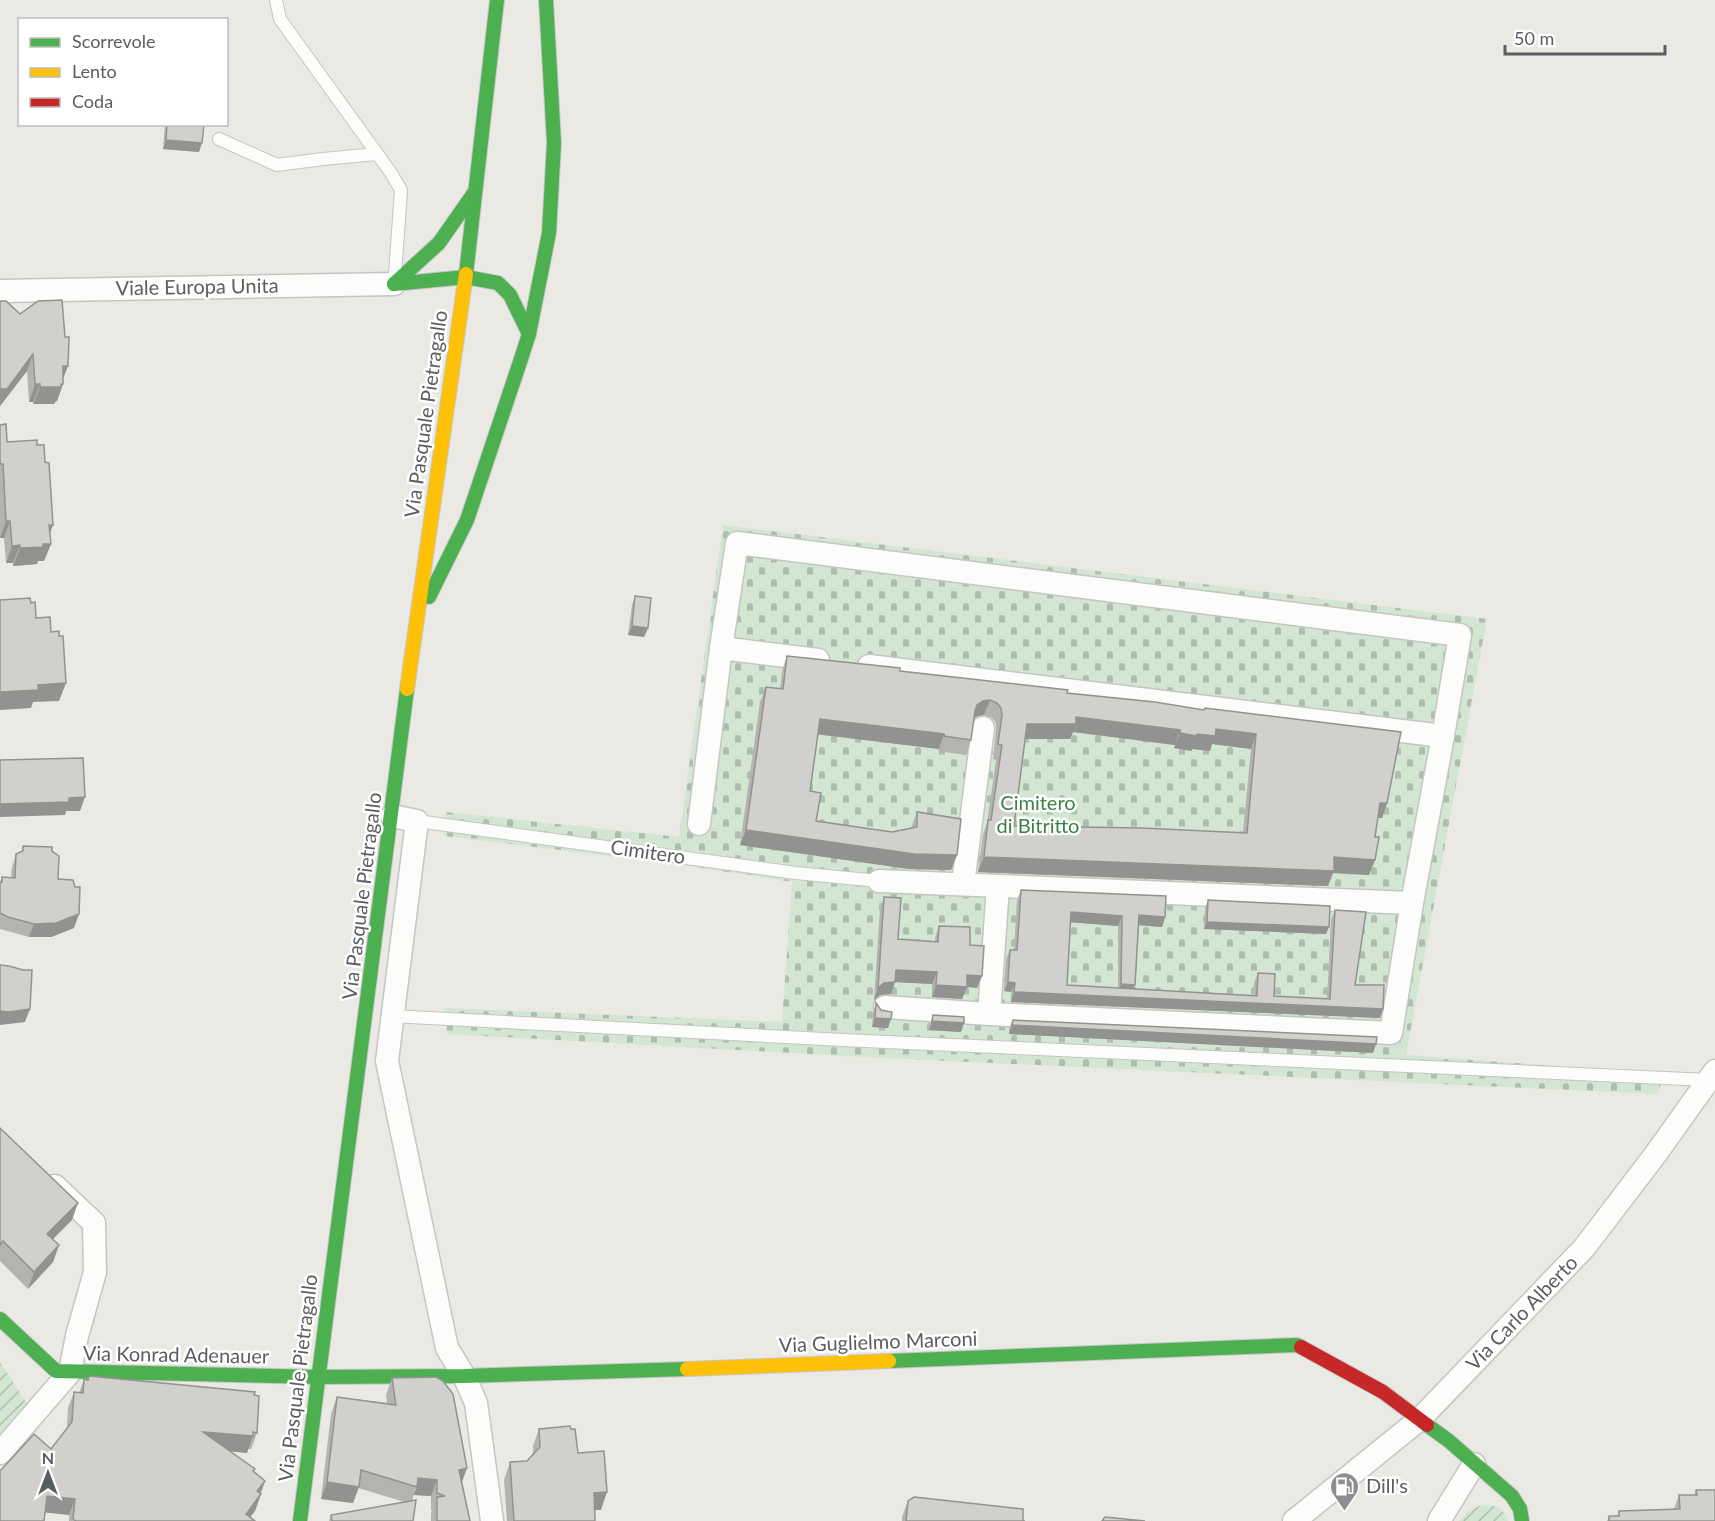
<svg xmlns="http://www.w3.org/2000/svg" width="1715" height="1521" font-family="Lato,sans-serif">
<style>
.cemetery{fill:url(#cemetery-stones)}
.garden{fill:url(#garden-furrows)}
.lines{fill:none;stroke-linecap:round;stroke-linejoin:round}
.lane-casing{stroke:#c6c5c5;stroke-width:14}
.street-casing{stroke:#c6c5c5;stroke-width:25}
.fast-casing{stroke:#c7c7c6;stroke-width:16}
.slow-casing{stroke:#c7c7c6;stroke-width:16}
.jam-casing{stroke:#c7c7c6;stroke-width:16}
.lane{stroke:#fcfcfb;stroke-width:12}
.street{stroke:#fcfcfb;stroke-width:22}
.fast{stroke:#4caf50;stroke-width:14}
.slow{stroke:#ffc107;stroke-width:14}
.jam{stroke:#c62828;stroke-width:14}
.wall{fill:#b4b3b0;fill-rule:evenodd}
.shaded-wall{fill:#929290}
.building{fill:#d1d0cd;stroke:#929290;stroke-width:1.5;fill-rule:evenodd}
.labels{text-anchor:middle;stroke-width:5;stroke-linejoin:round;paint-order:stroke}
.street-label{font-size:20px;fill:#5a5d62;stroke:#fff}
.park-label{font-size:20px;fill:#398344;stroke:#fff}
.poi-label{font-size:20px;fill:#5a5d62;stroke:#fff;text-anchor:start}
</style>
<defs>
<pattern id="cemetery-stones" width="16" height="16" patternUnits="userSpaceOnUse" patternTransform="scale(1.5)"><rect width="16" height="16" fill="#d2e6d2"/><path d="M2 7V4a2 2 0 0 1 4 0v3zM10 15v-3a2 2 0 0 1 4 0v3z" fill="#adbeae"/></pattern>
<pattern id="garden-furrows" width="10" height="10" patternUnits="userSpaceOnUse" patternTransform="scale(1.5)"><rect width="10" height="10" fill="#d2e6d2"/><path d="M-1 1l2-2M0 10L10 0M9 11l2-2" fill="none" stroke="#adbeae"/></pattern>
</defs>
<rect width="100%" height="100%" fill="#eae9e4"/>
<path class="cemetery" d="M723 525 1487 619 1406 1055 1665 1074 1657 1094 864 1057 447 1034 443 1008 782 1022 792 882 676 864 444 836 446 812 679 837Z"/>
<g class="garden">
<path d="M0 1362 27 1404 0 1435Z"/>
<path d="M1482 1505C1497 1505 1502 1507 1508 1521H1459L1470 1509Z"/>
</g>
<g class="lines">
<defs>
<g id="lane">
<path d="M276 0 280 19 391 173 401 190 395 275"/>
<path d="M219 139 277 165 323 159 377 154"/>
<path d="M417 821 796 873 879 881"/>
<path d="M391 1016 843 1040 1708 1080"/>
</g>
<g id="street">
<path d="M0 291 394 284"/>
<path d="M721 648 818 660"/>
<path d="M869 666 1443 736"/>
<path d="M392 816 417 821 387 1061 447 1348 464 1376 476 1403 492 1521"/>
<path d="M699 824 721 648 737 543 1460 635 1443 736 1412 903 1391 1033 989 1014 885 1007"/>
<path d="M879 881 1412 903"/>
<path d="M963 884 983 728"/>
<path d="M989 1014 998 886"/>
<path d="M0 1453 70 1372 77 1336 95 1272 94 1223 55 1186"/>
<path d="M1294 1521 1420 1419 1584 1248 1655 1155 1715 1071"/>
<path d="M1439 1521 1474 1464"/>
</g>
<g id="fast">
<path d="M466 274 497 0"/>
<path d="M394 284 466 277 498 283 510 295 529 334"/>
<path d="M394 284 439 243 474 193"/>
<path d="M429 597 467 520 520 362 529 334 549 233 554 143 546 0"/>
<path d="M0 1319 56 1371 318 1377 464 1376 687 1369"/>
<path d="M889 1361 1297 1345 1301 1347"/>
<path d="M1427 1425 1449 1441 1512 1496 1520 1509 1522 1521"/>
<path d="M300 1521C334 1243 372 966 407 689"/>
</g>
<g id="slow">
<path d="M407 689 466 274"/>
<path d="M687 1369 889 1361"/>
</g>
<path id="jam" d="M1301 1347 1383 1392 1427 1425"/>
</defs>
<use href="#lane" class="lane-casing"/>
<use href="#street" class="street-casing"/>
<use href="#fast" class="fast-casing"/>
<use href="#slow" class="slow-casing"/>
<use href="#jam" class="jam-casing"/>
<use href="#lane" class="lane"/>
<use href="#street" class="street"/>
<use href="#fast" class="fast"/>
<use href="#slow" class="slow"/>
<use href="#jam" class="jam"/>
</g>
<g class="wall">
<path d="M165 124H204L199 152 163 149Z"/>
<path d="M0 301 63 378V384L57 401H56L54 404H33V402H29L27 371 0 406Z"/>
<path d="M0 425 7 442 50 534 51 544 44 561H38L37 564 13 566V563H6L4 538H0Z"/>
<path d="M635 596 648 628 644 637 628 635 632 605Z"/>
<path d="M787 656 1067 693 1204 710 1205 708 1387 803 1382 818H1378L1369 875 1333 873 1328 886 978 872 983 835 987 823 996 760 993 759 996 730V723L992 718 984 715 977 716 974 718 971 740 966 755 938 751 939 749 818 734 810 791 816 821 892 832 911 828 917 812 957 855 951 870 909 869 740 845 760 702 766 687 780 689 782 671ZM1073 732 1175 745 1174 748 1192 751V749L1210 751 1212 744 1251 749 1243 832 1014 826 1025 739H1070Z"/>
<path d="M23 846 52 851 58 879 74 928 51 937H29L0 929V882L2 877 11 878 12 867 16 854 21 852Z"/>
<path d="M1021 890 1165 917 1162 927 1139 925 1134 989 1254 995V983L1258 973 1274 996 1327 999 1331 920 1335 910 1355 985 1383 1009 1380 1018 1011 1002V992L1004 991 1006 959 1010 950H1014L1017 900ZM1070 922 1118 926V988L1067 985Z"/>
<path d="M884 897 898 939 935 941V938L939 926 970 945 982 976 977 988 967 987 962 999 932 997V984L895 982 891 994 880 995 874 1000 880 909Z"/>
<path d="M1208 900 1326 934 1204 929 1205 908Z"/>
<path d="M876 1003 881 1010 888 1028 872 1027 873 1012Z"/>
<path d="M933 1015 961 1032 929 1030 930 1024Z"/>
<path d="M1013 1020 1373 1053 1009 1034V1028Z"/>
<path d="M0 1128 72 1220 53 1239 59 1245 53 1262 28 1289 0 1261Z"/>
<path d="M89 1376 257 1433 251 1449H248L247 1453 230 1451 265 1481 255 1511 250 1517 255 1521H69V1515L45 1512 51 1449 67 1429 68 1408 74 1392 79 1393 84 1379 87 1380Z"/>
<path d="M392 1378 462 1482 470 1521H431V1514L432 1510H431V1496L414 1495 412 1500 413 1521H329L331 1515 405 1502 358 1488 353 1503 321 1499 331 1414 337 1397 387 1403 386 1395Z"/>
<path d="M539 1429 578 1453 601 1510H595V1521H507L504 1480 510 1462 527 1461 533 1454V1446Z"/>
<path d="M1696 1490 1715 1521H1607L1609 1516H1617L1619 1511 1674 1509 1679 1495H1694Z"/>
<path d="M908 1501 1023 1521H1025H902V1517Z"/>
</g>
<g class="shaded-wall">
<path d="M166 140 202 143 199 152 163 149Z"/>
<path d="M33 354 27 371 0 406V389Z"/>
<path d="M63 366H68L61 384Z"/>
<path d="M35 384H40L33 402H29Z"/>
<path d="M63 384 57 401H56L54 404H33L40 387Z"/>
<path d="M6 521H10L4 538H0Z"/>
<path d="M49 525H53L47 542Z"/>
<path d="M43 544H51L44 561H38L37 564 13 566 20 548Z"/>
<path d="M20 545 13 563H6L12 546Z"/>
<path d="M632 626 648 628 644 637 628 635Z"/>
<path d="M66 683 59 701 33 702 31 708 0 710V692L38 685Z"/>
<path d="M990 700 984 715 977 716 972 720 977 705 983 701Z"/>
<path d="M1076 717 1180 730 1175 745 1073 732 1070 739H1022L1027 724Z"/>
<path d="M820 719 944 734 939 749 814 734Z"/>
<path d="M1216 729 1256 734 1251 749 1212 744 1210 751 1192 749V751L1174 748 1180 733Z"/>
<path d="M85 797 80 811H66L65 815 0 817V804Z"/>
<path d="M1380 803H1387L1382 818H1375Z"/>
<path d="M746 830 957 855 951 870 909 869 740 845Z"/>
<path d="M984 857H1334L1375 860 1369 875 1333 873 1328 886 978 872Z"/>
<path d="M1071 912 1122 916 1118 926 1067 922Z"/>
<path d="M79 914 74 928 51 937H29L34 924Z"/>
<path d="M1139 915 1165 917 1162 927 1136 925Z"/>
<path d="M1207 922 1329 927 1326 934 1204 929Z"/>
<path d="M896 970 937 972 932 984 895 982 891 994 880 995 874 1000 878 988Z"/>
<path d="M967 975 982 976 977 988 967 987 962 999 932 997 936 985Z"/>
<path d="M1008 982 1015 983 1011 992 1004 991Z"/>
<path d="M1121 984 1135 985 1132 994H1118Z"/>
<path d="M1014 992 1383 1009 1380 1018 1011 1002Z"/>
<path d="M30 1009 25 1022 0 1025V1011Z"/>
<path d="M875 1018 891 1019 888 1028 872 1027Z"/>
<path d="M932 1021 964 1023 961 1032 929 1030Z"/>
<path d="M1012 1025 1376 1044 1373 1053 1009 1034Z"/>
<path d="M78 1203 72 1220 41 1251 47 1234Z"/>
<path d="M59 1245 53 1262 28 1289 34 1272Z"/>
<path d="M203 1432 253 1436 247 1453 197 1448Z"/>
<path d="M467 1468 461 1485 459 1470Z"/>
<path d="M418 1478 437 1480 431 1496 414 1495 417 1487Z"/>
<path d="M265 1481 259 1497 257 1491Z"/>
<path d="M327 1482 359 1487 353 1503 321 1499Z"/>
<path d="M607 1492 601 1510H588L594 1493Z"/>
<path d="M261 1494 255 1511 247 1521 246 1514Z"/>
<path d="M47 1496 75 1499 69 1515 41 1512Z"/>
</g>
<g class="building">
<path d="M167 124H204L202 143 166 140Z"/>
<path d="M62 300 65 337H69L68 366H63V384H61V387H40V384H35L33 354 7 389H0V301H6L20 314 38 301Z"/>
<path d="M6 424 7 442 37 440V445H44L45 462 49 463 53 525H49L51 544H43V547L20 548V545L12 546 10 521H6L3 464H0V425Z"/>
<path d="M635 596 651 598 648 628 632 626Z"/>
<path d="M30 598 31 603 35 602 36 618 50 617 51 632 59 631V636H63L66 683 38 685V690L0 692V600Z"/>
<path d="M787 656 900 668V671L1068 690 1067 693 1155 702 1204 710 1205 708 1401 732 1387 803H1380L1375 837H1379L1375 860 1334 857V871L984 857 988 820H991L1002 745 998 744 1002 715 1001 708 997 703 990 700 983 701 977 705 975 711 971 740 944 736V734L820 719 810 791 821 793 816 821 892 832 917 827V812L961 819 957 855 914 854 746 830 766 687 783 689ZM1076 717 1180 730V733L1197 736V734L1215 736 1216 729 1256 734 1247 833 1142 828 1014 826 1027 724H1076Z"/>
<path d="M83 758 85 797 69 798V802L0 804V760Z"/>
<path d="M23 846 52 847V851L59 856 58 879 73 880 75 887H80L79 914 56 923 34 924 8 917 0 913V882H2V877L15 878 16 854 23 851Z"/>
<path d="M1021 890 1166 896 1165 917 1139 915 1135 985 1121 984 1122 916 1071 912 1067 985 1257 996 1258 973 1275 974 1274 996 1330 999 1335 910 1366 912 1355 985H1384L1383 1009 1014 992 1015 983 1008 982 1010 950H1017Z"/>
<path d="M884 897 901 898 898 939 938 942 939 926 970 927V945L984 946 982 976 967 975V987L936 985 937 972 896 970 895 982 884 983 878 988Z"/>
<path d="M1208 900 1330 906 1329 927 1207 922Z"/>
<path d="M0 965 9 966 23 970H32L30 1009 9 1012 0 1011Z"/>
<path d="M876 1003 881 1010 892 1012 891 1019 875 1018Z"/>
<path d="M933 1015 964 1017V1023L932 1021Z"/>
<path d="M1013 1020 1377 1037 1376 1044 1012 1025Z"/>
<path d="M0 1128 78 1203 47 1234 59 1245 34 1272 3 1241 0 1245Z"/>
<path d="M89 1376 255 1392 254 1395 259 1396 257 1433 253 1432V1436L203 1432 255 1469 253 1471 265 1481 257 1491 261 1494 246 1514 255 1521H76L73 1519 75 1499 47 1496 44 1521H0V1471L34 1434 51 1449 72 1422 74 1392 83 1393 84 1379 88 1380Z"/>
<path d="M436 1377 443 1381 453 1394 467 1468 459 1470 470 1521H437V1497L445 1496 437 1493V1480L418 1478 417 1487 361 1470 359 1487 327 1482 337 1397 396 1405 392 1378Z"/>
<path d="M570 1426 571 1429H575L578 1453 604 1451 607 1492 594 1493 595 1521H514L510 1462 527 1461 540 1447 539 1429Z"/>
<path d="M1696 1490H1715V1521H1609V1516H1619V1511L1680 1509 1679 1495H1697Z"/>
<path d="M914 1497 1023 1509V1521H1025H906L908 1501Z"/>
<path d="M416 1500 413 1521H332L331 1515Z"/>
<path d="M1105 1517 1145 1521H1102Z"/>
</g>
<defs>
<symbol id="fuel-pin" viewBox="-11 -11 22 30"><path d="M0 17L-7.5 6A9.5 9.5 0 1 1 7.5 6Z" fill="#8c8e90" stroke="#fff"/><path d="M-5.5-6h7V0h2V4h1.3V-2.5L3-4.5l.8-.8L6-3V5H2.5V1h-1V6h-7ZM-4.2-4.7v3.2H.2V-4.7Z" fill="#fff"/></symbol>
</defs>
<g fill-rule="evenodd">
<use href="#fuel-pin" x="1328" y="1470" width="33" height="45"/>
</g>
<g class="labels">
<g class="street-label">
<text transform="translate(197 287) rotate(-1)" y="7">Viale Europa Unita</text>
<text transform="translate(426 414) rotate(-82)" y="7">Via Pasquale Pietragallo</text>
<text transform="translate(648 852) rotate(8)" y="7">Cimitero</text>
<text transform="translate(362 896) rotate(-83)" y="7">Via Pasquale Pietragallo</text>
<text transform="translate(1522 1313) rotate(-46)" y="7">Via Carlo Alberto</text>
<text transform="translate(878 1342) rotate(-2)" y="7">Via Guglielmo Marconi</text>
<text transform="translate(176 1355) rotate(1)" y="7">Via Konrad Adenauer</text>
<text transform="translate(298 1378) rotate(-83)" y="7">Via Pasquale Pietragallo</text>
</g>
<g class="park-label">
<text x="1038" y="810">Cimitero<tspan x="1038" dy="23">di Bitritto</tspan></text>
</g>
<g class="poi-label">
<text x="1366" y="1493">Dill's</text>
</g>
</g>
<rect x="18" y="18" width="210" height="108" fill="#ffffff" stroke="#bdbec0" stroke-width="1.5"/>
<rect x="30" y="38" width="30" height="9" fill="#4caf50" stroke="#bdbec0" stroke-width="1.5"/>
<text x="72" y="48" font-size="18" fill="#5a5d62">Scorrevole</text>
<rect x="30" y="68" width="30" height="9" fill="#ffc107" stroke="#bdbec0" stroke-width="1.5"/>
<text x="72" y="78" font-size="18" fill="#5a5d62">Lento</text>
<rect x="30" y="98" width="30" height="9" fill="#c62828" stroke="#bdbec0" stroke-width="1.5"/>
<text x="72" y="108" font-size="18" fill="#5a5d62">Coda</text>
<g transform="translate(48 1473)" stroke="#ffffff" stroke-width="4.5" paint-order="stroke">
<path d="M0-4.5L10 22L0 15L-10 22Z" fill="#5a5d62"/>
<text y="-9" font-size="16" font-weight="bold" text-anchor="middle" fill="#5a5d62">N</text>
</g>
<path d="M1505 45v9h160v-9" fill="none" stroke="#5a5d62" stroke-width="3"/>
<text x="1514" y="45" font-size="18" fill="#5a5d62" stroke="#ffffff" stroke-width="4.5" paint-order="stroke">50 m</text>
</svg>
